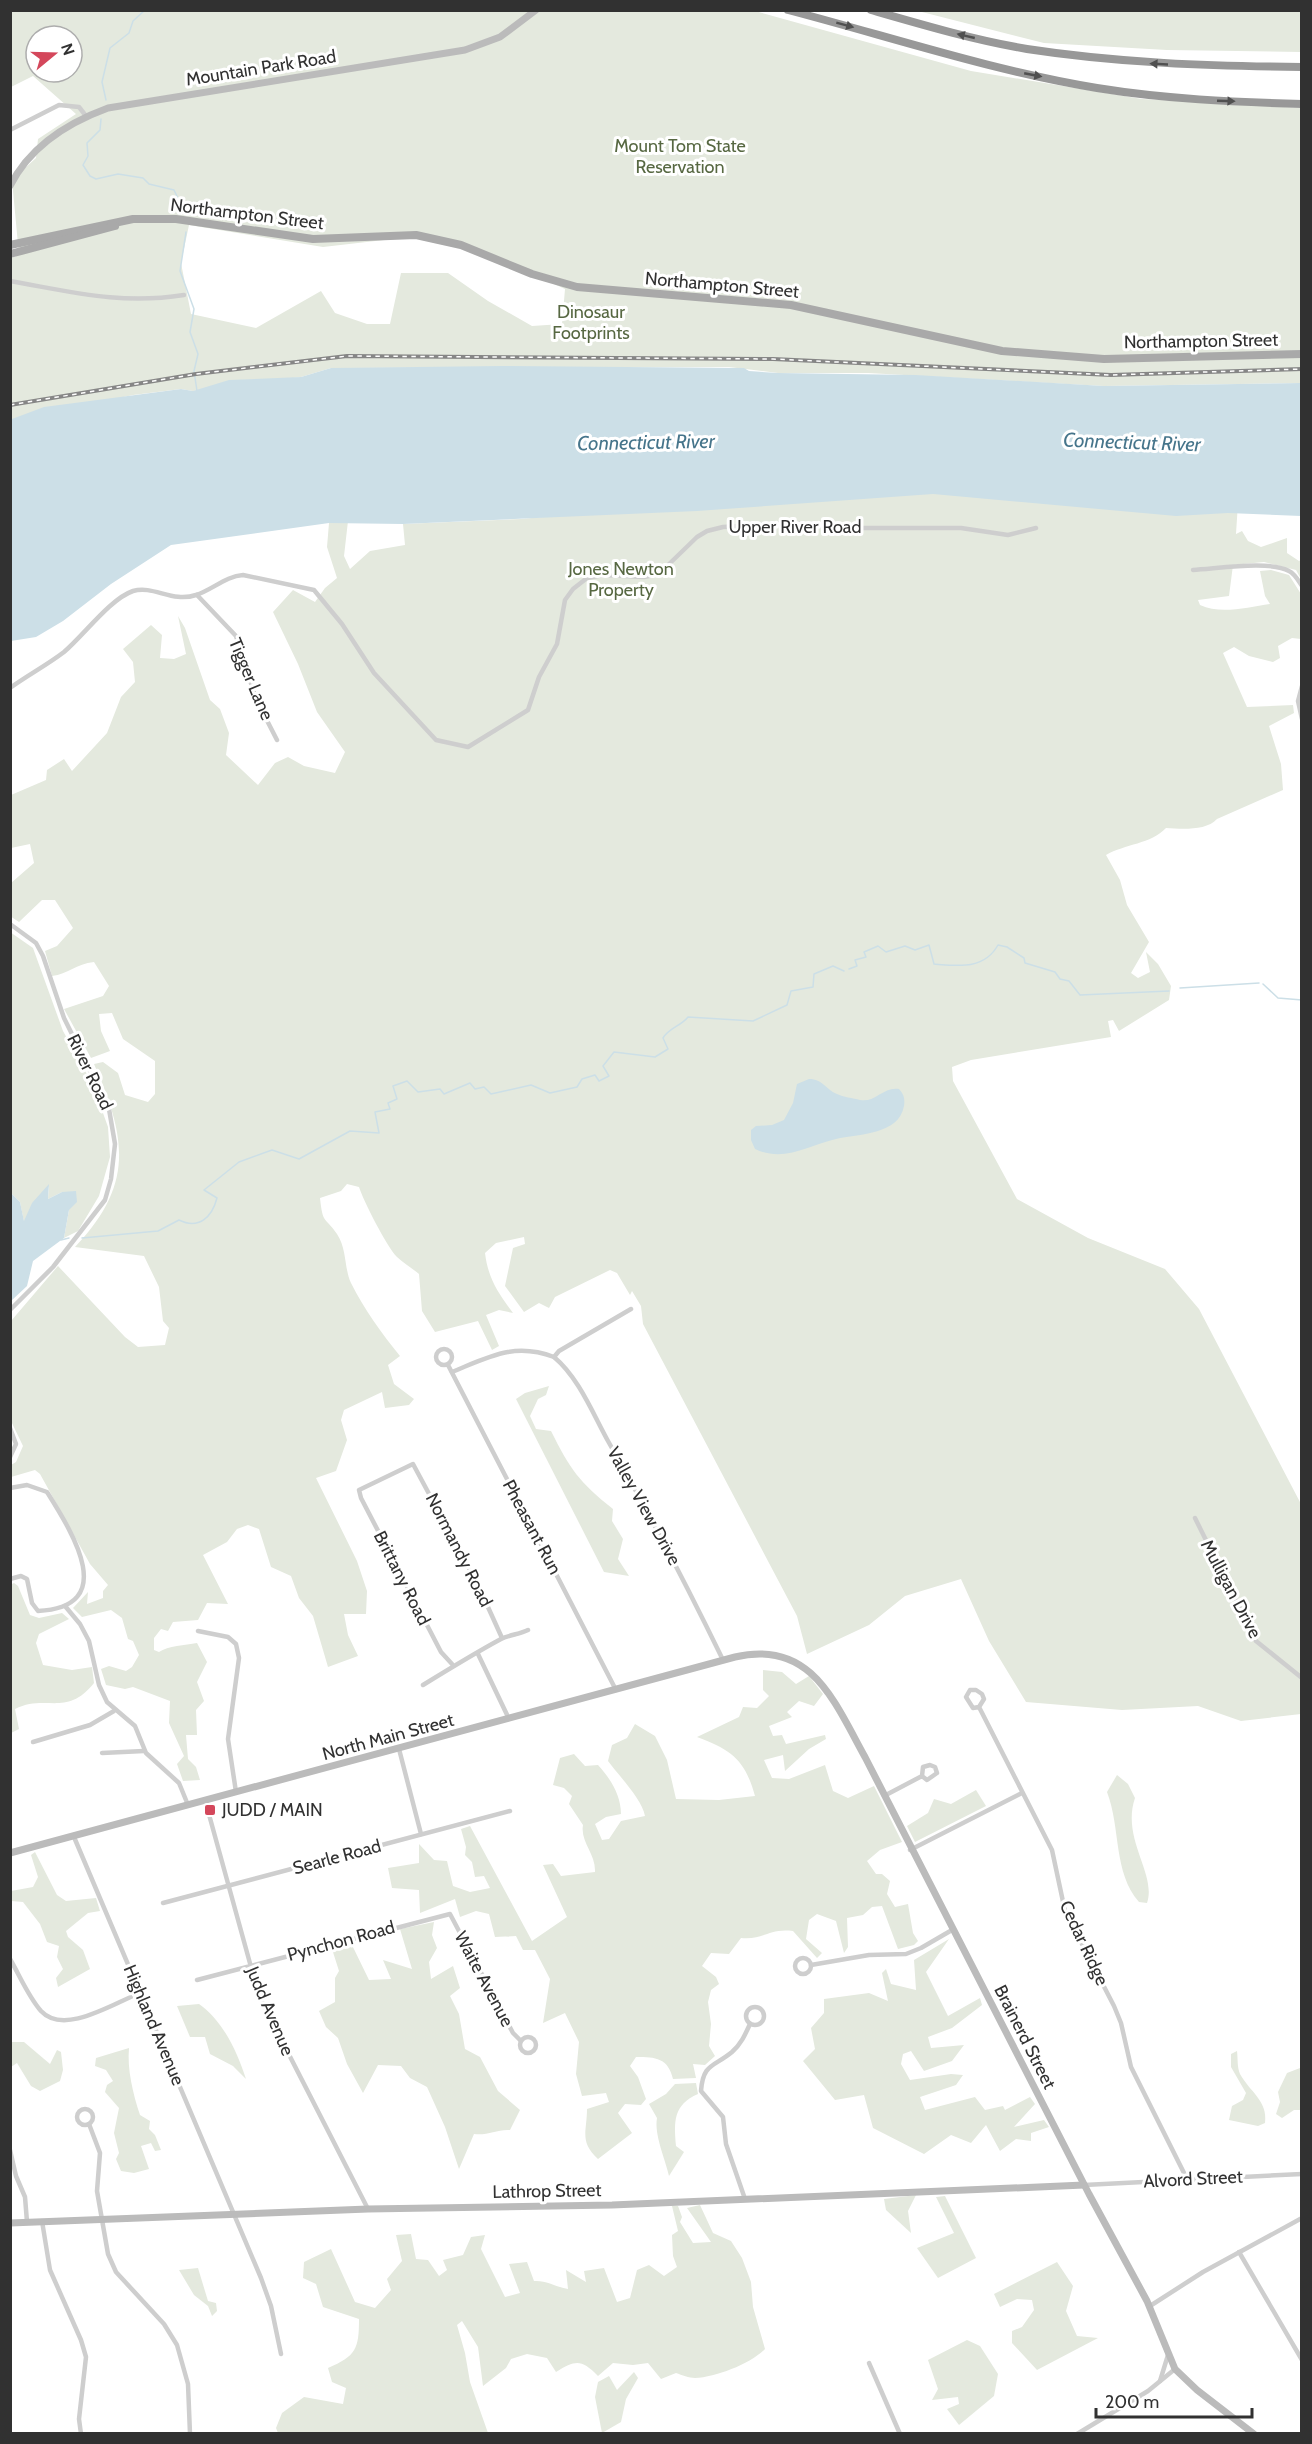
<svg xmlns="http://www.w3.org/2000/svg" width="1312" height="2444" font-family="Cabin,sans-serif">
<style>
.green{fill:#e4e9de;fill-rule:evenodd}
.water{fill:#ccdfe7}
.lines{fill:none;stroke-linecap:round;stroke-linejoin:round}
.stream{stroke:#ccdfe7;stroke-width:1.5}
.street{stroke:#cecece;stroke-width:4.5}
.secondary{stroke:#bbb;stroke-width:7}
.primary{stroke:#a9a9a9;stroke-width:8}
.highway{stroke:#989898;stroke-width:8}
.rail-casing{stroke:#868686;stroke-width:4}
.rail{stroke:#fff;stroke-width:1.5;stroke-dasharray:4.5;stroke-linecap:butt}
.oneway{fill:#505050}
.poi-dot{fill:#d4475b;stroke:#fff;stroke-width:2}
.labels{text-anchor:middle;stroke-width:6;stroke-linejoin:round;paint-order:stroke}
.street-label{font-size:18px;fill:#313131;stroke:#fff}
.park-label{font-size:18px;fill:#576842;stroke:#fff}
.poi-label{font-size:18px;fill:#313131;stroke:#fff;text-anchor:start}
.water-label{font-size:20px;font-style:italic;fill:#46758b;stroke:#fff}
</style>
<rect width="100%" height="100%" fill="#fff"/>
<g class="green">
<path d="M11 11H755L971 71 1142 99 1301 108V383L1104 386 868 373H778L729 367 331 368 301 377 193 391 181 389 133 395 11 420V258L19 255 12 180 36 158 38 139 76 114 33 76 11 87ZM36 36H72V72H36ZM189 225 323 247 419 236 492 256 565 289 562 324 532 326 488 301 448 273H401L390 324H367L335 313 321 291 256 328 191 314 181 263Z"/>
<path d="M918 11H1301V52L1167 50 1044 43Z"/>
<path d="M973 478 1238 503 1236 534 1242 531 1248 541 1261 547 1287 538V553L1299 561 1301 560V579L1296 570 1264 562 1233 565 1229 596 1198 600 1200 605C1221 615 1248 607 1270 604L1265 596 1260 571 1271 570 1289 575 1301 594V639L1292 638 1278 646 1280 658 1273 662 1249 656 1234 647 1223 653 1247 707 1293 705 1294 713 1269 726 1281 764 1283 790 1217 819C1206 831 1182 829 1166 828 1151 844 1125 844 1106 855L1120 880 1127 905 1149 942 1131 973 1138 978 1150 972 1146 952 1158 964 1171 986 1169 1000 1119 1031 1113 1020 1108 1021 1111 1037 971 1060 952 1067 953 1081 1017 1199 1088 1238 1165 1269 1199 1309 1301 1504V1714L1241 1721 1198 1706 1122 1710 1026 1702 989 1641 961 1579 905 1596 869 1625 807 1654 797 1616 643 1324 641 1306 632 1291 630 1295 617 1273 610 1270 555 1297 549 1308 539 1303 524 1312 505 1286 513 1248 525 1244 524 1237 496 1243 485 1253C488 1278 498 1293 513 1313L499 1310 486 1315 499 1346 492 1350 478 1321 435 1332 422 1311 419 1274C412 1268 403 1263 397 1257 387 1247 363 1200 359 1187L347 1184 341 1191 320 1198C323 1225 324 1215 337 1234 347 1249 344 1268 351 1283 364 1309 382 1334 400 1356L388 1365 394 1384 414 1399 409 1405 385 1408 382 1392 344 1410 341 1420 347 1440 336 1471 316 1478 357 1561 367 1591 366 1614H344L348 1635 358 1656 328 1667 313 1616 299 1598 291 1576 271 1567 259 1529 248 1525 237 1529 227 1542 203 1555 228 1604 207 1603 198 1620 173 1622 168 1631 161 1629 154 1638V1650L159 1652C168 1646 185 1645 197 1643L207 1662 197 1682 204 1701 196 1710 197 1735H186L188 1759 196 1767 200 1780 183 1781 177 1764 184 1756 169 1723 170 1701 133 1687 125 1689 106 1685 101 1669 109 1666 126 1671 132 1667 139 1655 133 1641 128 1639 122 1618 111 1610 82 1617 73 1608 88 1592 87 1604 103 1598V1591L108 1585 90 1564 40 1474 35 1470 11 1477V1465L16 1462 23 1446 11 1421V1321L58 1266 125 1337 138 1347 165 1345 169 1328 163 1321 159 1287 144 1256 75 1247C135 1184 126 1137 94 1064L103 1062 118 1073 125 1095 148 1102 155 1094V1061L123 1039 112 1013 99 1014 101 1031 110 1051 91 1058 64 1009 103 996 109 986 94 962C76 964 68 974 52 976L45 951 57 946 73 928 55 900H42L19 922 10 916 11 883 34 863 30 844 11 848V795L46 780 47 770 64 759 72 771 107 733 121 697 135 682 133 662 123 649 151 625 162 635 160 658 174 659 186 654 178 616 185 628 210 700 220 709 229 733 226 755 258 785 275 763 288 757 304 766 335 773 345 752 317 712 298 664 273 612 293 590 315 602 325 588 337 578 327 547 329 523 348 521 344 556 350 569 370 551 405 545 403 524 521 519Z"/>
<path d="M10 932 33 948 63 1031 93 1085 108 1127 110 1157 99 1196 78 1231 64 1238 69 1210 62 1192 48 1199 49 1186 24 1222 20 1202 11 1193Z"/>
<path d="M549 1386 546 1395 538 1399 530 1416 536 1429 551 1431C570 1469 579 1482 613 1509L612 1521 623 1539 618 1559 629 1576 604 1572 516 1399 525 1393Z"/>
<path d="M14 1583 18 1586 30 1615 39 1618 62 1613 69 1619 39 1634 36 1643 43 1665 72 1670 92 1667 94 1683C66 1718 46 1693 15 1709L19 1729 11 1733 10 1585Z"/>
<path d="M763 1670 782 1672 796 1684 809 1676 823 1694 814 1706 799 1701 787 1712 792 1717 769 1726 773 1736 782 1735 786 1744 825 1735 826 1739 809 1749 785 1771 783 1755 764 1760 772 1778 789 1779 825 1765 833 1791 848 1798 874 1786 902 1842 880 1850 867 1861 876 1874H882L890 1881 887 1894 895 1907 908 1904 913 1933 918 1941 914 1945 898 1949 882 1906 872 1907 863 1915 847 1918 848 1947 844 1953 836 1921 817 1914 809 1920 806 1939 822 1953 817 1958 793 1931C768 1928 765 1940 741 1938L729 1954 711 1953 702 1966 716 1977 719 1984 711 1990 708 2002 711 2024 709 2046 715 2056 705 2065 693 2064 696 2078 673 2079C668 2058 656 2057 636 2057L630 2066 638 2077 646 2099 641 2105 625 2104 618 2113 632 2133 598 2159C579 2141 587 2132 587 2109L609 2102 606 2093 582 2096 576 2074 579 2042 565 2013 543 2023 550 1979 535 1950H523L516 1936 495 1937 489 1914 476 1911 460 1917 455 1899 420 1913 419 1890 392 1888 388 1868 419 1863V1844L434 1860 447 1861 453 1886 470 1892 490 1888 484 1876 475 1877 472 1862 465 1855 466 1847 461 1829 470 1826 532 1941 567 1917 543 1865 553 1864 561 1876 595 1872C596 1854 580 1842 583 1825L569 1804 572 1796 564 1788 553 1785 560 1758 574 1754 585 1766 598 1765C610 1778 621 1795 621 1814L606 1817 595 1824 602 1840 609 1839 621 1821 645 1816C642 1799 619 1776 608 1761L612 1745 627 1738 635 1724 655 1736 667 1760 676 1799 719 1800 755 1796C745 1760 732 1750 697 1737L739 1717 743 1707 757 1708 769 1696 763 1690Z"/>
<path d="M1117 1775 1128 1784 1135 1798C1121 1839 1157 1874 1147 1903L1139 1902C1113 1872 1121 1829 1107 1792Z"/>
<path d="M976 1790 986 1806 915 1842 907 1826 928 1813 934 1799 951 1804Z"/>
<path d="M35 1852 57 1895 66 1901 96 1898 100 1911 88 1913 66 1931 68 1937 83 1950 90 1969 58 1987 56 1978 63 1969 57 1957 59 1946 47 1942 40 1924 23 1902 11 1901V1891L33 1887 38 1877 31 1855Z"/>
<path d="M434 1922 432 1935 437 1948 429 1962 431 1979 453 1966 460 1988 450 1996 459 2014 465 2049 480 2057 498 2091 520 2110 510 2130C497 2129 487 2136 474 2134L459 2169 445 2127 427 2087 410 2078 401 2066 378 2065 363 2093 347 2064 338 2038 326 2027 319 2011 335 2002V1978L339 1971 332 1949 351 1943 369 1980 391 1979 383 1960 412 1969 400 1929Z"/>
<path d="M949 1939 926 1972 948 2016 980 1998 982 2005 952 2028 928 2037 931 2048 964 2045 952 2061 924 2071 911 2051 903 2054 901 2064 910 2080 951 2074 963 2075 956 2085 920 2097 925 2110 975 2097 985 2110 1003 2106 1005 2110 1030 2097 1035 2104 1014 2127 1044 2120 1049 2127 1031 2133V2141L1016 2139 1000 2151 986 2125 971 2143 951 2135 924 2154 873 2128 864 2095 835 2100 803 2061 815 2049 811 2028 824 2013V1999L869 1993 888 2001 882 1973 886 1969 891 1984 916 1990 914 1960Z"/>
<path d="M199 2004C223 2021 237 2051 246 2079L233 2066 210 2054 205 2037H190L177 2006Z"/>
<path d="M12 2042H24L50 2064 57 2050 61 2052 63 2070 60 2081 40 2091 31 2086 17 2063 11 2067Z"/>
<path d="M129 2048C127 2069 133 2094 140 2115L150 2121 149 2129 155 2135 161 2150 155 2151 151 2143 141 2146 149 2169 134 2173 121 2171 116 2159 119 2153 114 2133 119 2108 105 2092 107 2085 113 2081 106 2070 95 2066 96 2058Z"/>
<path d="M1237 2051C1238 2059 1237 2067 1240 2074 1250 2092 1268 2101 1265 2123L1258 2126 1229 2120 1232 2106 1243 2100 1246 2093 1231 2067V2054Z"/>
<path d="M1300 2068 1301 2110H1294L1282 2118 1276 2114 1280 2102 1278 2092 1287 2073Z"/>
<path d="M696 2083 698 2094C673 2105 674 2121 676 2146L684 2152 669 2176C665 2158 654 2135 657 2118L649 2104 666 2094 675 2084Z"/>
<path d="M916 2195 908 2211 911 2233 886 2210 884 2199Z"/>
<path d="M945 2196 976 2258 938 2278 917 2248 954 2233 936 2197Z"/>
<path d="M700 2205 713 2233 731 2241 742 2258 751 2282 753 2307 765 2349C750 2364 716 2377 695 2378 689 2378 682 2375 676 2373L661 2379 648 2363 633 2365 613 2363 598 2376C581 2359 576 2360 556 2372L547 2358 527 2354 511 2359 506 2368 483 2386 478 2347 462 2321 457 2325 465 2353 470 2382 488 2433H278L276 2428 282 2413 304 2397 343 2404 346 2388 332 2382 328 2368C356 2356 359 2349 359 2319L323 2307 316 2284 303 2278 304 2262 331 2249 355 2302 375 2308 391 2290 387 2279 402 2261 396 2235 411 2234 416 2259 428 2260 439 2276 447 2270 443 2260 463 2255 471 2237 485 2235 481 2249 505 2297 520 2293 509 2264 527 2262 534 2281C546 2280 556 2287 568 2289L566 2270 586 2282 584 2271 604 2268 617 2302 630 2298 637 2270 649 2265 664 2276 677 2267 673 2256 672 2235 678 2231 672 2206H678L682 2217 680 2222 693 2243 711 2242 687 2208Z"/>
<path d="M1057 2262 1073 2286 1066 2311 1077 2336 1098 2338 1037 2370 1012 2343V2331L1022 2327 1034 2310 1032 2300 1017 2299 1000 2307 994 2294Z"/>
<path d="M198 2268 208 2301 216 2303 217 2311 212 2316 208 2306 194 2295 179 2270Z"/>
<path d="M967 2340 980 2346 998 2374 994 2396 959 2425 947 2409 959 2404 958 2397 932 2400 938 2389 928 2360Z"/>
<path d="M634 2372 638 2378 626 2399 621 2422 602 2433 595 2397 598 2382 609 2376 617 2390Z"/>
</g>
<g class="water">
<path d="M502 366 744 368 749 371 778 373 916 375 1104 386 1301 383V516L1228 513 1176 516 933 494 697 511 403 524 329 523 171 545 111 584 63 621 36 637 11 641 12 419 44 407 181 389 193 391 229 380 301 377 331 368Z"/>
<path d="M809 1079C823 1079 825 1089 837 1094 843 1097 853 1098 860 1100 875 1103 884 1086 899 1089 904 1094 905 1099 904 1106 899 1135 858 1134 836 1139 809 1145 784 1163 755 1149L751 1140V1130L756 1126 772 1125 784 1120 793 1103 797 1084Z"/>
<path d="M49 1184 48 1199 62 1192 76 1191 77 1202 69 1210 64 1238 33 1261 27 1286 11 1301V1193L20 1202 24 1221 32 1203Z"/>
</g>
<g class="lines">
<g class="stream">
<path d="M106 100 102 82 110 48 129 33 133 21 145 10"/>
<path d="M101 119 100 130 87 143 88 156 83 165 90 176 96 179 118 174 143 178 149 184 174 190 184 211"/>
<path d="M186 232 180 271 194 309 190 332 198 354 194 371 197 391"/>
<path d="M849 969 857 966 855 960 866 957 864 952 878 946 886 952 905 946 915 950 929 945 934 964C958 966 984 970 998 945L1007 947 1024 958 1025 963 1055 972 1060 979 1069 981 1080 995 1169 991"/>
<path d="M1263 984 1278 998 1302 1000"/>
<path d="M1180 988 1259 983"/>
<path d="M82 1238 158 1231 179 1220C199 1230 212 1217 217 1198L204 1190 239 1162 272 1150 299 1159 350 1131 379 1133 375 1112 390 1109 388 1103 397 1099 393 1086 407 1081 418 1092 440 1089 444 1094 470 1083 475 1089 484 1087 491 1094 531 1085 550 1093 577 1087 582 1079 595 1075 599 1081 609 1076 603 1066 614 1052 655 1057 668 1049 663 1038C669 1028 681 1026 688 1017L753 1021 787 1005 791 991 813 987 814 974 833 966 844 971"/>
<path d="M61 1240 69 1238"/>
</g>
<g class="street">
<path d="M10 130 59 105 79 107 86 116"/>
<path d="M10 281C73 292 120 305 184 295"/>
<path d="M1193 570C1216 569 1270 560 1289 571 1295 574 1298 580 1302 586"/>
<path d="M197 595 236 636 256 699 277 740"/>
<path d="M1302 686 1298 701 1302 719"/>
<path d="M10 688C28 675 47 665 64 652 84 635 110 599 133 591 154 585 172 603 196 595 212 590 226 576 243 575L314 590 342 624 374 673 436 740 468 747 528 710 539 677 557 644 565 600 573 589 587 578 603 575 644 577 654 575 665 568 697 537 707 531 723 527 792 523 851 528H961L1008 535 1036 528"/>
<path d="M10 924 36 943 43 956 64 1018 109 1109 115 1144 111 1179 105 1200 53 1267 10 1310"/>
<circle cx="444" cy="1357" r="8"/>
<path d="M554 1357C579 1378 593 1414 608 1441 649 1513 687 1586 723 1660"/>
<path d="M448 1365 616 1690"/>
<path d="M452 1372C489 1357 514 1342 554 1357L559 1351 631 1309"/>
<path d="M10 1428 16 1444 10 1457"/>
<path d="M10 1488 27 1485 47 1492C72 1532 120 1607 38 1611L32 1603 27 1579 21 1576 10 1579"/>
<path d="M1195 1518 1256 1641 1302 1678"/>
<path d="M65 1606 80 1624 89 1641 99 1685 107 1702 135 1726 146 1753 179 1783 188 1805"/>
<path d="M198 1631 228 1637 236 1644 239 1658 228 1739 236 1792"/>
<path d="M478 1654 509 1719"/>
<path d="M452 1664 441 1652 361 1498 359 1490 413 1464 478 1585 502 1638"/>
<path d="M423 1685C449 1669 475 1653 501 1639 509 1635 520 1634 528 1630"/>
<path d="M979 1707 973 1708 966 1697 970 1690H976L982 1694 984 1699 979 1707 1052 1850 1065 1911 1114 2006 1121 2023 1131 2067 1187 2179"/>
<path d="M33 1742 90 1725 114 1711"/>
<path d="M399 1749 421 1834"/>
<path d="M102 1753 144 1751"/>
<path d="M884 1796 922 1776 927 1780 937 1773 935 1767 930 1765 923 1767 922 1776"/>
<path d="M205 1800 259 1996 368 2209"/>
<path d="M74 1837 261 2278 271 2306 281 2354"/>
<path d="M910 1850 1022 1793"/>
<path d="M163 1903 510 1811"/>
<circle cx="803" cy="1966" r="8"/>
<path d="M10 1959C20 1976 28 1996 41 2011 64 2036 114 2003 140 1993"/>
<path d="M811 1965 869 1955 906 1954 921 1948 952 1930"/>
<path d="M197 1980 450 1914 513 2033 521 2041"/>
<circle cx="755" cy="2016" r="9"/>
<circle cx="528" cy="2045" r="8"/>
<circle cx="85" cy="2117" r="8"/>
<path d="M89 2124 100 2153 97 2191 108 2254 116 2272 164 2324 177 2345 188 2384 190 2434"/>
<path d="M10 2150 16 2176 25 2197 27 2222"/>
<path d="M1084 2185 1302 2174"/>
<path d="M745 2199 726 2144 723 2117 701 2091C703 2063 714 2067 732 2052 741 2044 745 2035 750 2024"/>
<path d="M42 2221 50 2270 81 2340 86 2357 79 2419 81 2434"/>
<path d="M1239 2252 1302 2360"/>
<path d="M1150 2306 1203 2272 1302 2218"/>
<path d="M869 2363 900 2434"/>
<path d="M1160 2381 1168 2355"/>
<path d="M1077 2434 1148 2391 1175 2369"/>
</g>
<g class="secondary">
<path d="M10 186C30 146 67 123 108 108L465 50 500 37 536 10"/>
<path d="M10 1853 735 1657C811 1639 834 1701 865 1757L1089 2194 1147 2301 1175 2369 1197 2390 1254 2434"/>
<path d="M10 2223 368 2209 612 2205 1084 2185"/>
</g>
<g class="primary">
<path d="M10 245 133 219H176L313 239 416 235 461 245 532 274 577 287 791 305 1002 351 1104 359 1302 354"/>
<path d="M10 254 115 226"/>
</g>
<g class="highway">
<path d="M788 10C891 37 993 71 1097 88 1165 99 1233 102 1302 104"/>
<path d="M871 10C923 25 974 40 1027 49 1118 63 1209 66 1302 67"/>
</g>
<defs>
<path id="rail" d="M10 405 196 374 347 356 773 359 1111 375 1302 369"/>
</defs>
<use href="#rail" class="rail-casing"/>
<use href="#rail" class="rail"/>
</g>
<defs><path id="oneway-solid" d="M-6-.8H1V-3.2L6.5 0L1 3.2V.8H-6Z" transform="scale(1.5)"/></defs>
<g class="oneway">
<use href="#oneway-solid" transform="translate(845 25) rotate(15)"/>
<use href="#oneway-solid" transform="translate(966 36) rotate(-167)"/>
<use href="#oneway-solid" transform="translate(1159 64) rotate(-177)"/>
<use href="#oneway-solid" transform="translate(1033 75) rotate(11)"/>
<use href="#oneway-solid" transform="translate(1226 101) rotate(2)"/>
</g>
<rect class="poi-dot" x="204" y="1804" width="12" height="12" rx="3"/>
<g class="labels">
<g class="street-label">
<text transform="translate(261 68) rotate(-9)" y="6">Mountain Park Road</text>
<text transform="translate(247 214) rotate(7)" y="6">Northampton Street</text>
<text transform="translate(722 285) rotate(5)" y="6">Northampton Street</text>
<text transform="translate(1201 341) rotate(-1)" y="6">Northampton Street</text>
<text x="795" y="533">Upper River Road</text>
<text transform="translate(251 679) rotate(67)" y="6">Tigger Lane</text>
<text transform="translate(90 1072) rotate(64)" y="6">River Road</text>
<text transform="translate(644 1506) rotate(61)" y="6">Valley View Drive</text>
<text transform="translate(532 1527) rotate(62)" y="6">Pheasant Run</text>
<text transform="translate(459 1550) rotate(63)" y="6">Normandy Road</text>
<text transform="translate(402 1578) rotate(63)" y="6">Brittany Road</text>
<text transform="translate(1231 1589) rotate(62)" y="6">Mulligan Drive</text>
<text transform="translate(388 1737) rotate(-15)" y="6">North Main Street</text>
<text transform="translate(337 1857) rotate(-15)" y="6">Searle Road</text>
<text transform="translate(341 1941) rotate(-15)" y="6">Pynchon Road</text>
<text transform="translate(1084 1943) rotate(65)" y="6">Cedar Ridge</text>
<text transform="translate(484 1979) rotate(62)" y="6">Waite Avenue</text>
<text transform="translate(270 2011) rotate(67)" y="6">Judd Avenue</text>
<text transform="translate(154 2025) rotate(67)" y="6">Highland Avenue</text>
<text transform="translate(1025 2037) rotate(63)" y="6">Brainerd Street</text>
<text transform="translate(1193 2179) rotate(-3)" y="6">Alvord Street</text>
<text transform="translate(547 2191) rotate(-1)" y="6">Lathrop Street</text>
</g>
<g class="park-label">
<text x="680" y="152">Mount Tom State<tspan x="680" dy="21">Reservation</tspan></text>
<text x="591" y="318">Dinosaur<tspan x="591" dy="21">Footprints</tspan></text>
<text x="621" y="575">Jones Newton<tspan x="621" dy="21">Property</tspan></text>
</g>
<g class="poi-label">
<text x="222" y="1816">JUDD / MAIN</text>
</g>
<g class="water-label">
<text transform="translate(646 442) rotate(-1)" y="7">Connecticut River</text>
<text transform="translate(1132 442) rotate(2)" y="7">Connecticut River</text>
</g>
</g>
<rect width="1312" height="2444" fill="none" stroke="#313131" stroke-width="24"/>
<g transform="translate(54 54) rotate(71)"><circle r="28" fill="#ffffff" stroke="#adadad" stroke-width="1.5"/>
<path d="M0-4.5L10 22L0 15L-10 22Z" fill="#d4475b"/>
<text y="-9" font-size="16" font-weight="bold" text-anchor="middle" fill="#313131">N</text>
</g>
<path d="M1096 2408v9h156v-9" fill="none" stroke="#313131" stroke-width="3"/>
<text x="1105" y="2408" font-size="18" fill="#313131" stroke="#ffffff" stroke-width="4.5" paint-order="stroke">200 m</text>
</svg>
